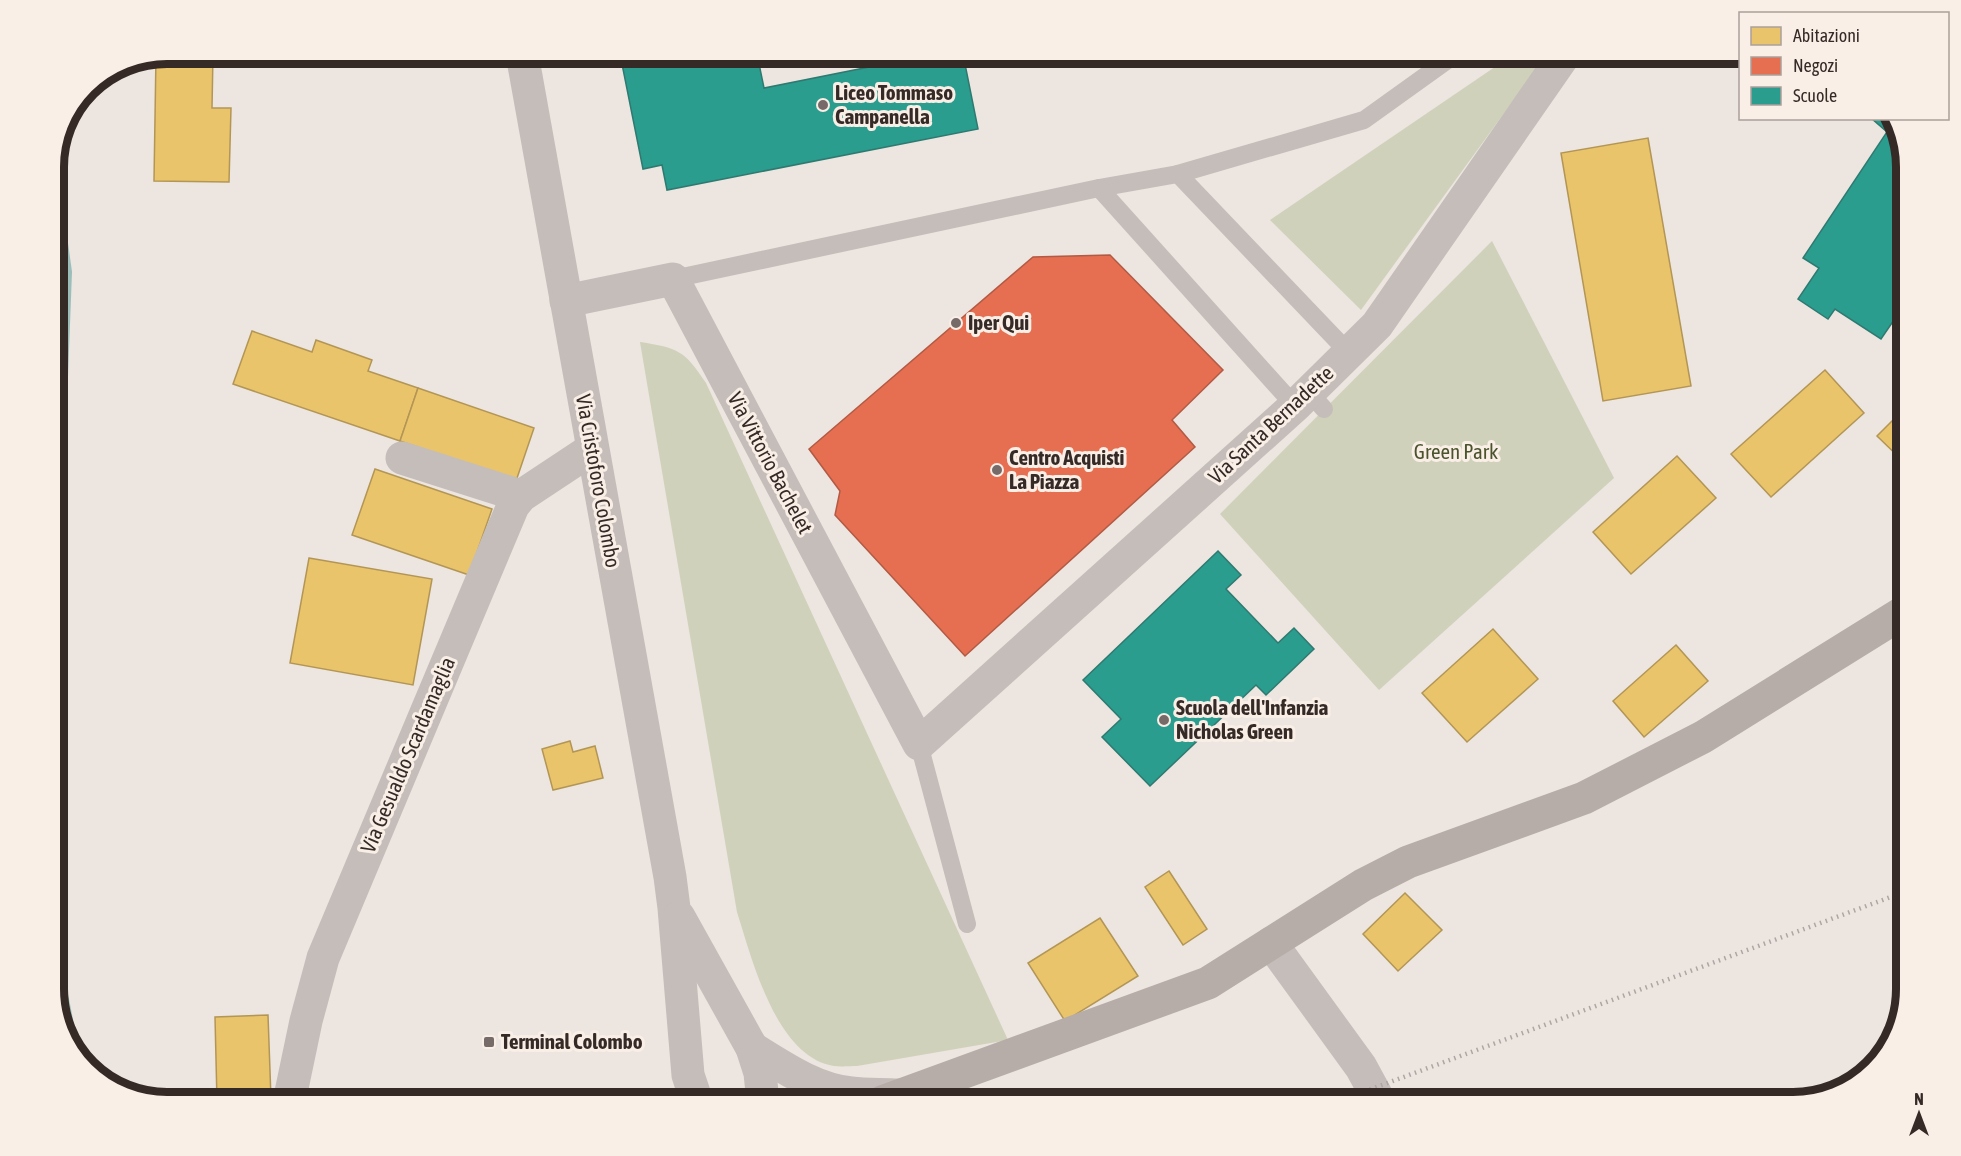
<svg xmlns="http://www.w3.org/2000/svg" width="1961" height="1156" font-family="'Asap Condensed',sans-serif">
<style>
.green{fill:#cfd1ba}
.homes{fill:#e9c46a;stroke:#b39656;stroke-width:1.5}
.shops{fill:#e76f51;stroke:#b25a44;stroke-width:1.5}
.schools{fill:#2a9d8f;stroke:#2e7a70;stroke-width:1.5}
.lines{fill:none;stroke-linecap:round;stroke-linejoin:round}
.stream{stroke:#9cbeba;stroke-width:10}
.lane{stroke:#c5bdb9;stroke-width:18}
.street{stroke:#c5bdb9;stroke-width:33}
.secondary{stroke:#b6ada9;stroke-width:33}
.rail{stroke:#ada6a3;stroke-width:4.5;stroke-dasharray:1.5 4.5;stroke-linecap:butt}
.poi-dot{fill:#766b68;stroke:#f9efe7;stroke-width:2}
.labels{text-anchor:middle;stroke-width:6;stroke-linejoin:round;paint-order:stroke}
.poi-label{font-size:21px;font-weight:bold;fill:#362a27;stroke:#f9efe7;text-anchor:start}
.street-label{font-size:21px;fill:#362a27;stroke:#f9efe7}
.park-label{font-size:21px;fill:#4a532c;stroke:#f9efe7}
.rim{fill:none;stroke:#362a27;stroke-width:8}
</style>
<rect width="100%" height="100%" fill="#ece5e0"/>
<g class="green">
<path d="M1514 54H1547L1361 310 1270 220Z"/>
<path d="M1492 241 1614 478 1379 690 1220 514Z"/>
<path d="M640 342C678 348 684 350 706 383L1008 1040 857 1066C850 1066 842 1067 834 1066 776 1057 752 959 737 912Z"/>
</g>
<g class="homes">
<path d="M167 54H213L212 108H231L229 182 154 181 156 56Z"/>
<path d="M1648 138 1691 386 1603 401 1561 153Z"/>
<path d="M252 331 312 352 316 340 372 360 368 371 418 388 400 441 233 384Z"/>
<path d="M1825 370 1864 413 1771 497 1731 454Z"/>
<path d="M418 388 534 428 516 481 400 441Z"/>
<path d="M1907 406V465L1877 436Z"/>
<path d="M1677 456 1716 498 1631 574 1593 532Z"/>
<path d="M375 469 492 509 469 575 352 535Z"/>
<path d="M309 558 432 579 413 685 290 663Z"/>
<path d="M1493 629 1538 679 1467 742 1422 693Z"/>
<path d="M1676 645 1708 681 1644 737 1613 701Z"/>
<path d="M570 741 573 752 595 746 603 778 553 790 542 749Z"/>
<path d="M1169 871 1207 929 1183 945 1145 887Z"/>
<path d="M1405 893 1442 930 1398 971 1363 934Z"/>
<path d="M1100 918 1138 976 1065 1021 1028 963Z"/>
<path d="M268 1015 271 1099 217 1101 215 1017Z"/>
</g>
<path class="shops" d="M1110 255 1223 370 1172 420 1195 447 965 656 835 515 840 491 809 449 1033 257Z"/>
<g class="schools">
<path d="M620 54H678V56L691 54H757L764 88 934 54H963L978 129 667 190 662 165 643 169Z"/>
<path d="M1871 118H1894L1907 160V301L1881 339 1835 309 1828 319 1798 299 1819 268 1803 258 1887 132Z"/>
<path d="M1218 551 1241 575 1226 589 1278 643 1294 628 1314 649 1266 695 1256 685 1150 786 1102 737 1121 719 1083 680Z"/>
</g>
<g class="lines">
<g class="stream">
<path d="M54 179 67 272 54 611"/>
<path d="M54 949 74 1050"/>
</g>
<g class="lane">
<path d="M1178 174 1349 353"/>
<path d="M1099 188 1178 174 1364 120 1456 54"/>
<path d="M673 279 1099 188 1295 406"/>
<path d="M1309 392 1324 409"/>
<path d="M919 744 967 924"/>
</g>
<g class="street">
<path d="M522 54 670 877 674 908 688 1075 697 1102"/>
<path d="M566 301 673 279 919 744 1295 406 1377 325 1565 54"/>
<path d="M402 458 521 496"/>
<path d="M679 917 752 1048 760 1073 763 1102"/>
<path d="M1271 943 1361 1067 1380 1102"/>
<path d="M752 1048C783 1067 814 1089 851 1093 867 1095 883 1094 898 1095"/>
<path d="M289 1102 306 1021 323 958 513 506 521 496 592 449"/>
</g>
<path class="secondary" d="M882 1102 1208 983 1363 885 1408 862 1584 798 1703 737 1907 610"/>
<path class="rail" d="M1336 1102 1907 891"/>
</g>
<g class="poi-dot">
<circle cx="823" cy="105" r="6"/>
<circle cx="956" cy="323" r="6"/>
<circle cx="997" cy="470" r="6"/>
<circle cx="1164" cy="720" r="6"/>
<rect x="483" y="1036" width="12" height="12" rx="3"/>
</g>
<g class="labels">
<g class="poi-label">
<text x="835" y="100">Liceo Tommaso<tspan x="835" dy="24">Campanella</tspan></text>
<text x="968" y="330">Iper Qui</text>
<text x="1009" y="465">Centro Acquisti<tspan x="1009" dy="24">La Piazza</tspan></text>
<text x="1176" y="715">Scuola dell'Infanzia<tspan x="1176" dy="24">Nicholas Green</tspan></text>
<text x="501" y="1049">Terminal Colombo</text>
</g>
<g class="street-label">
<text transform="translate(1271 425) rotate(-43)" y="7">Via Santa Bernadette</text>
<text transform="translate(770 463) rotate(62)" y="7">Via Vittorio Bachelet</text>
<text transform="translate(598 481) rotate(80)" y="7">Via Cristoforo Colombo</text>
<text transform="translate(408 755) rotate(-67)" y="7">Via Gesualdo Scardamaglia</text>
</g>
<g class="park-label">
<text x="1456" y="459">Green Park</text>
</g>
</g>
<path d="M0 0H1961V1156H0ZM167 64H1793A103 103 0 0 1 1896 167V989A103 103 0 0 1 1793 1092H167A103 103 0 0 1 64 989V167A103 103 0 0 1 167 64Z" fill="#f9efe7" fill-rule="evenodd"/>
<path class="rim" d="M167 64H1793A103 103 0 0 1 1896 167V989A103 103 0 0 1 1793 1092H167A103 103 0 0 1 64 989V167A103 103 0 0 1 167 64Z"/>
<rect x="1739" y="12" width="210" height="108" fill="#f9efe7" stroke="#aba09a" stroke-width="1.5"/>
<rect x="1751" y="27" width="30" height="18" fill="#e9c46a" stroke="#aba09a" stroke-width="1.5"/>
<text x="1793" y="42" font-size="18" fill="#362a27">Abitazioni</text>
<rect x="1751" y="57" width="30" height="18" fill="#e76f51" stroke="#aba09a" stroke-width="1.5"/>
<text x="1793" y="72" font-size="18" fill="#362a27">Negozi</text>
<rect x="1751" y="87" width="30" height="18" fill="#2a9d8f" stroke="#aba09a" stroke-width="1.5"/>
<text x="1793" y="102" font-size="18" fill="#362a27">Scuole</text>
<g transform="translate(1919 1114)" stroke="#f9efe7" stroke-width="4.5" paint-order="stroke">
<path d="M0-4.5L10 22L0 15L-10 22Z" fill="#362a27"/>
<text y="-9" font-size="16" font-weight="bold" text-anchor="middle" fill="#362a27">N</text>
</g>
</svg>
